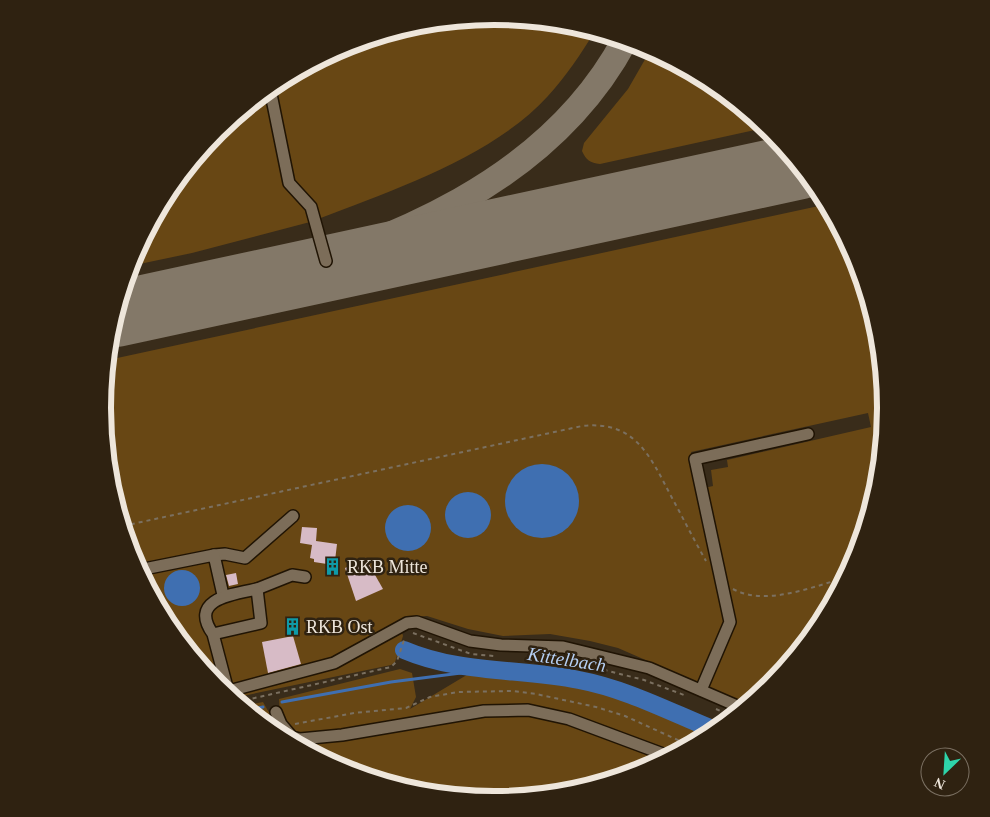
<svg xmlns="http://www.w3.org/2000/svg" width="990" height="817" font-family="Georgia,serif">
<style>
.green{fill:#684714}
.water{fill:#3f6fb1}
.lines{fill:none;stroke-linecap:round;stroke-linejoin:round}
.stream{stroke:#3f6fb1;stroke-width:3}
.river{stroke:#3f6fb1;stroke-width:18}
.taxiway{stroke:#837868;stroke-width:26}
.runway{stroke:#837868;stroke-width:66}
.building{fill:#d7bbc6}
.minor-casing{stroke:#201404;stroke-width:14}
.path{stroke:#7b7060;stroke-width:2;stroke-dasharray:4 4;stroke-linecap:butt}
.minor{stroke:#7c6d59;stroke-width:11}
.labels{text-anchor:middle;stroke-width:5;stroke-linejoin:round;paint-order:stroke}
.poi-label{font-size:18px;fill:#eee6db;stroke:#2f2211;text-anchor:start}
.water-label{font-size:19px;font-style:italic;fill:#b5cff3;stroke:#2f2211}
.rim{fill:none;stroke:#eee6db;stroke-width:6}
</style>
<rect width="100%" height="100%" fill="#392c1a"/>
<g class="green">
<path d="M495 16 572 24 595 31C581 54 566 76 548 96 494 156 393 190 318 219L292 183 272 87 345 46 419 24Z"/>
<path d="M651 49 713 83 768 127 600 164C590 163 586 160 582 151L584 143 628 89Z"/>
<path d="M267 91 284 173 303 201 310 222 192 253 130 266 169 190 218 131Z"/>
<path d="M828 204C850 245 872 287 880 333 903 472 857 616 747 707L707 689 731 624 704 488 713 486 711 470 728 467 727 460 871 427 868 413 691 452 726 618 703 679 696 682 618 648 590 641 550 634 503 636 468 629 427 616 411 617 335 657 219 687 169 626 133 558 110 485 103 408 108 360Z"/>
<path d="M402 632 403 636 395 662 391 665 233 698 229 695Z"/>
<path d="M400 669 412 673 416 697 410 709 470 673 519 677 607 690 713 735 645 771 571 793 495 801 418 793 345 771 277 734 242 706 263 702 271 716 293 730 280 714 279 699Z"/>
</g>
<g class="water">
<circle cx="542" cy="501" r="37"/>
<circle cx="468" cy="515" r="23"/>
<circle cx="408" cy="528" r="23"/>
<circle cx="182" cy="588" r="18"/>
</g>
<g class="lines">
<g class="stream">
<path d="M282 702 391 682 461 673 471 669"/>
<path d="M247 710 263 707"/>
</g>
<path class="river" d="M404 650C460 674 520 668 579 680 627 689 672 713 717 731"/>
<path class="taxiway" d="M243 287C390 242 548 184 625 40"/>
<path class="runway" d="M116 314 801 166"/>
</g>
<g class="building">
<path d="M302 527 317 528 316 541 337 544 334 569 326 568 327 564 314 562V559L310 558 312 545 300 543Z"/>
<path d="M366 559 383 589 356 601 345 568Z"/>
<path d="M236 573 238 584 229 586 226 575Z"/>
<path d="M293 636 301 664 268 673 262 642Z"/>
</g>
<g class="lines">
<defs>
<g id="minor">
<path d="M270 89 289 183 311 207 326 261"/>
<path d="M214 555 225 554 245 558 293 516"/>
<path d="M139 570 214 555 223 595"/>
<path d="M257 589 292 575 305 577"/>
<path d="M213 634C188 599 233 594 257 589L261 623 213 634 228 691"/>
<path d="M701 690 730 622 695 459 808 434"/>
<path d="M225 692 334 663 407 623 417 622 470 641 501 645 563 647 649 668 744 709"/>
<path d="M276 712 281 724 292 737 300 739 342 735 484 711 528 710 569 719 671 757"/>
</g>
</defs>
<use href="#minor" class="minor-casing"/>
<g class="path">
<path d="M123 526 582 426C635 420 650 456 671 496 683 518 694 540 706 561"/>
<path d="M733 589C766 607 814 586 848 577"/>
<path d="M413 633 471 654 494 656"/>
<path d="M557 658 644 680 684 695"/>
<path d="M237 702 391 667 397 661 405 637"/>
<path d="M716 709 734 717"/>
<path d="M256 717 266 715"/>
<path d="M295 724 354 713 406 708 430 697 458 692 512 691 536 694 596 707 625 716 691 746"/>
</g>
<use href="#minor" class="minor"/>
</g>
<defs>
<symbol id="building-bare" viewBox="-9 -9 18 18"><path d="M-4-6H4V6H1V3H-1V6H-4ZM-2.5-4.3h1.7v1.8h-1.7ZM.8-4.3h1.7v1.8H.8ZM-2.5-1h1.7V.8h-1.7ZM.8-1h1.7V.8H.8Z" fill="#0f9aa8" stroke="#2f2211" stroke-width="2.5" paint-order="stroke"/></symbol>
</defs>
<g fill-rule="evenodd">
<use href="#building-bare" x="320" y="554" width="25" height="25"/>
<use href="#building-bare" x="280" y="614" width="25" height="25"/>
</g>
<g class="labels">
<g class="poi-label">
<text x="347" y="573">RKB Mitte</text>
<text x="306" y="633">RKB Ost</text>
</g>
<g class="water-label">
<text transform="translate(567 659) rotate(9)" y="7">Kittelbach</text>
</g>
</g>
<path d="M0 0H990V817H0ZM111 408a383 383 0 1 1 766 0a383 383 0 1 1-766 0Z" fill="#2f2211" fill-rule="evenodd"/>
<path class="rim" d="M111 408a383 383 0 1 1 766 0a383 383 0 1 1-766 0Z"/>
<g transform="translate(945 772) rotate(205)"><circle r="24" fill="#2f2211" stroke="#7b7062"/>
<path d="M0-4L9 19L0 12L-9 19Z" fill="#2ed4aa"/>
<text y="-8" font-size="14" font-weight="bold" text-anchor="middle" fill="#eee6db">N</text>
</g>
</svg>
